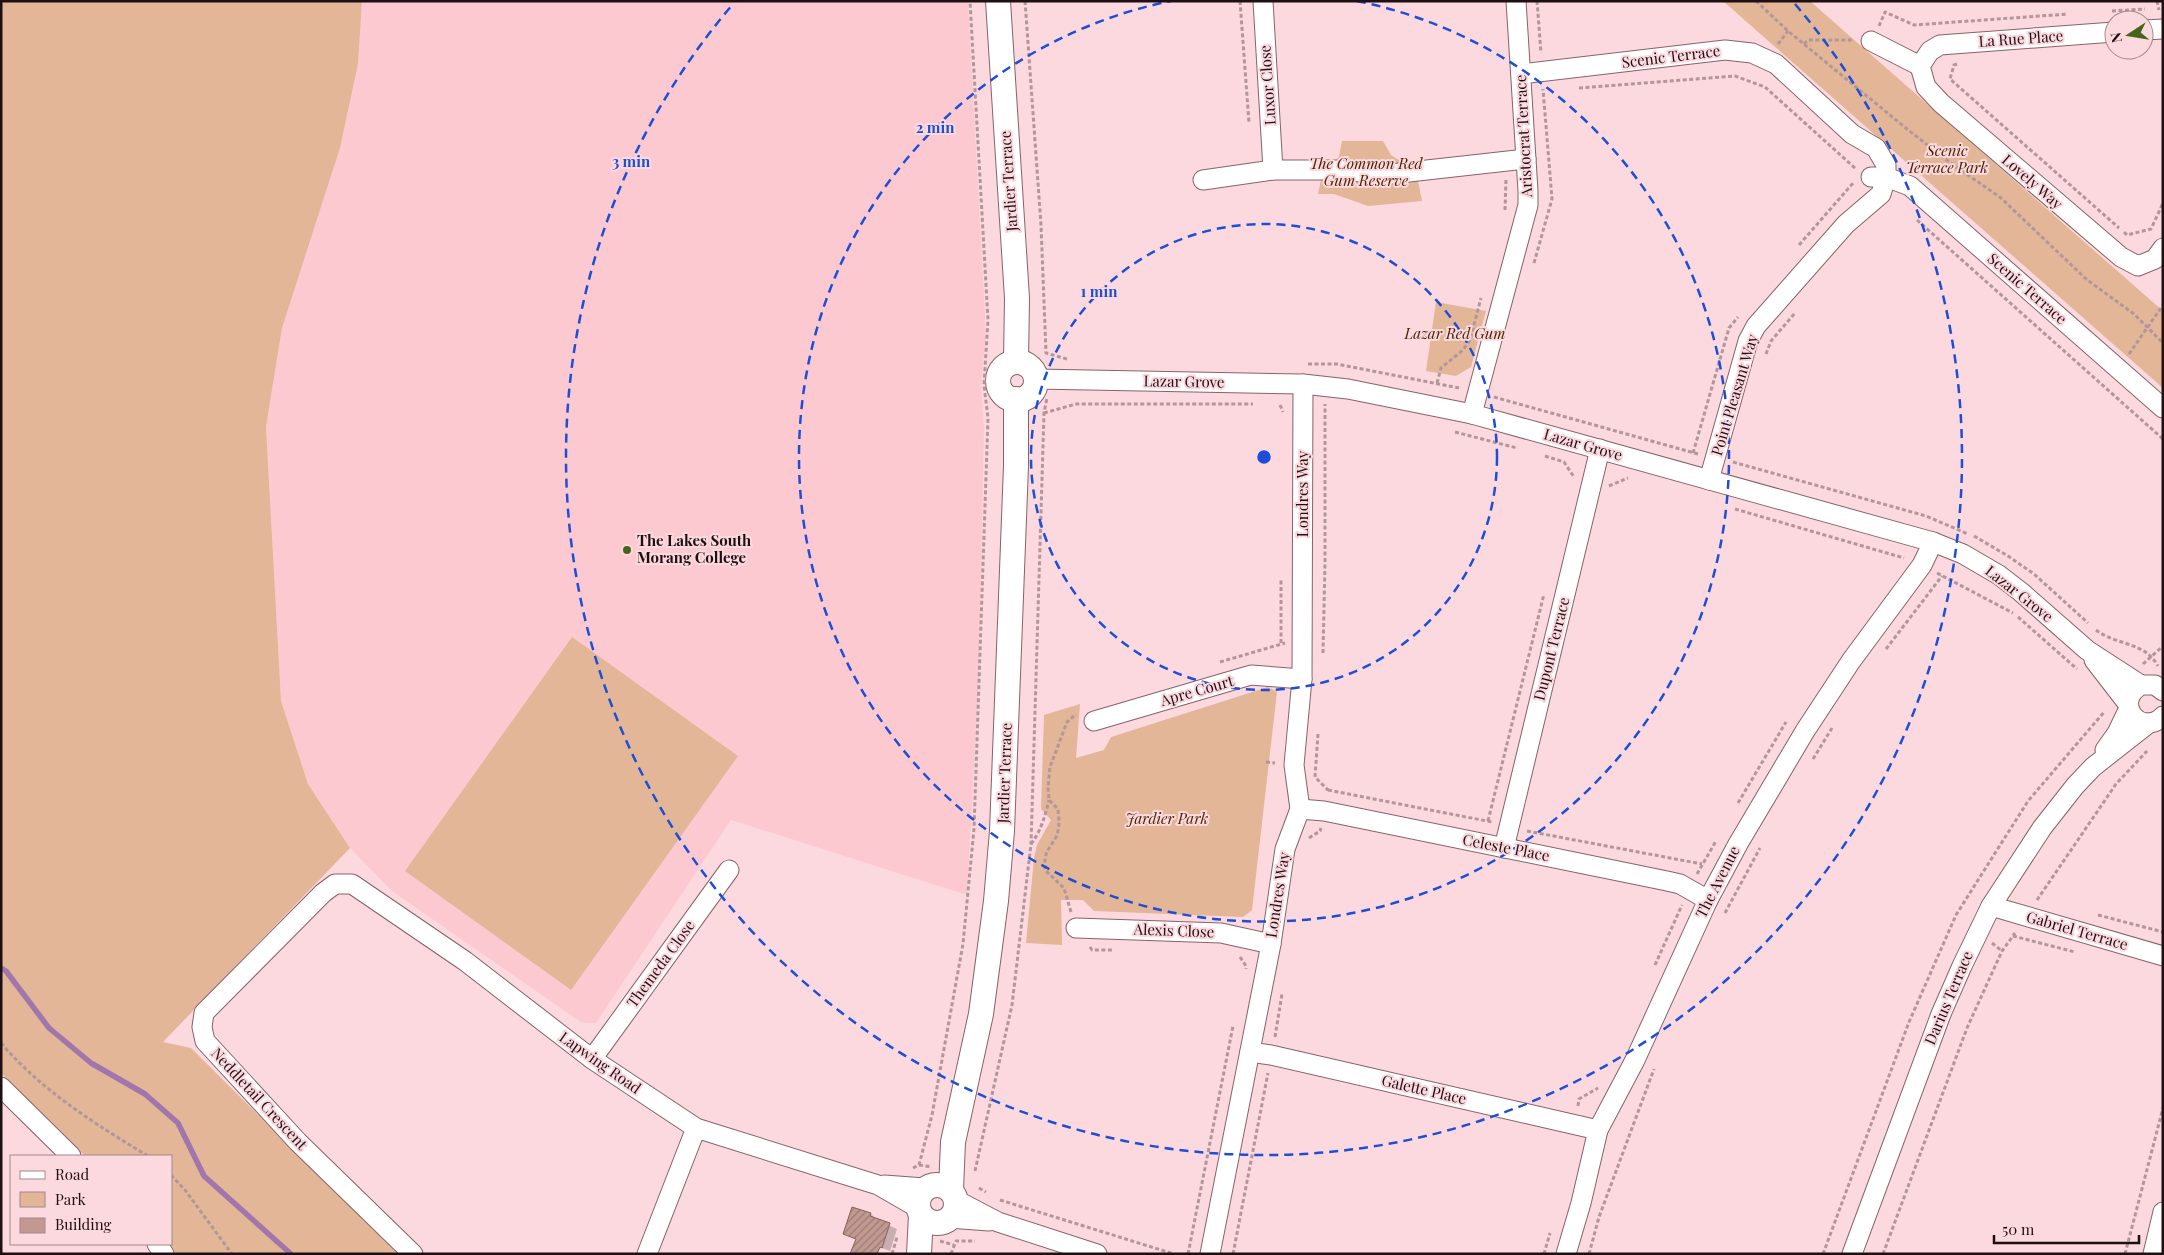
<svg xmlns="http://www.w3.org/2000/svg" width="2164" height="1255" font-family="'Playfair Display',serif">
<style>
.built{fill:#fdc9d1}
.green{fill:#e3b697}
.shadow{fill:#0003}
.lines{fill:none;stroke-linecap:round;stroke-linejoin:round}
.stream{stroke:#a076ac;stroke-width:5.5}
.building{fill:url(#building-hatch);stroke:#856159}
.minor-casing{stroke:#886269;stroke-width:21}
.tertiary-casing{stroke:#886269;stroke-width:26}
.path{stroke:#b3969b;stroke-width:3;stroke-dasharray:4 2.5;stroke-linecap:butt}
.minor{stroke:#fff;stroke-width:19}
.tertiary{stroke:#fff;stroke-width:24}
.ring{fill:none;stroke:#1d4ed8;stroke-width:2.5;stroke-dasharray:9 6}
.poi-dot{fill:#45651a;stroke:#fcd9de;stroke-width:2}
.labels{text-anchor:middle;stroke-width:4;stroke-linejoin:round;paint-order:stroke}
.street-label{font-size:15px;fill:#1e0f12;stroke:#fcd9de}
.park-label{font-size:15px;font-style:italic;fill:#4a2401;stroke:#fcd9de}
.poi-label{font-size:15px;font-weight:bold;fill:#1e0f12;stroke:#fcd9de;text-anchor:start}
.centre{fill:#1d4ed8;stroke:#fcd9de;stroke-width:2.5}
.ring-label{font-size:15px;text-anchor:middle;font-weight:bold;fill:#1d4ed8;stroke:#fcd9de;stroke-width:4;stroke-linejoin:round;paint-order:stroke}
</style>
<defs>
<pattern id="building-hatch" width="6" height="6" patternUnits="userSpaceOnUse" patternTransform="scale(1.25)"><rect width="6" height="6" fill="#c19991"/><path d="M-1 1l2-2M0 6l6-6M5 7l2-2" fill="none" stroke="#9c7b75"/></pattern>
</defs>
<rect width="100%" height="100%" fill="#fcd9de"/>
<path class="built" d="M362 1H968L986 334 981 385 984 427 979 672 967 895 731 820 596 1023H582L392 891 350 848 308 784 281 701 266 427 282 328 340 148 358 64Z"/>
<g class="green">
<path d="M1 1H362L358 64 340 148 282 328 266 427 281 701 308 784 350 848 163 1042 191 1048 398 1254H176L170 1244 171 1156H85L1 1073Z"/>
<path d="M1723 1H1810L1819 9 2163 311V388Z"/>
<path d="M1342 141H1383L1391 155 1416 171 1422 201 1368 206 1334 194H1318L1323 170 1339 157Z"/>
<path d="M1436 302 1486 311 1471 367 1456 376 1426 371Z"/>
<path d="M572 637 738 756 571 990 405 871Z"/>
<path d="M1268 687 1277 692 1252 910 1243 917 1094 911 1083 900H1061L1062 945 1026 943 1034 858 1037 845 1051 820 1041 809 1044 715 1080 704 1076 758 1104 750 1111 737Z"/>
</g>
<path class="shadow" d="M871 1214 877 1220 897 1229 890 1251 845 1234Z"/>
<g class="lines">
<path class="stream" d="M1 968 6 971 49 1028 91 1063 145 1094 178 1123 204 1176 291 1254"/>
</g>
<path class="building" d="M852 1207 871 1213 870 1216 890 1223 882 1248 880 1247 877 1254H850L856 1239 843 1234Z"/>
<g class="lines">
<defs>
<g id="minor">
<path d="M1263 1 1273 170"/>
<path d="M2144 30 2163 29"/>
<path d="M2114 32 1940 45 1930 51 1920 66 1926 87 1941 103 2121 257 2138 266 2155 259 2163 248"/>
<path d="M1871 41 1920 66"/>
<path d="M1521 74 1725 50 1752 53 1776 64 1852 134 1876 148 1886 165V177L1881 194 1846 224 1756 326 1748 341 1709 480"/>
<path d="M1871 177H1886L1910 186 2163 408"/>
<path d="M1203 180 1273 170H1334L1391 174 1526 159"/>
<path d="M1036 379 1303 384 1348 389 1472 414 1933 542 1963 554 1999 575 2021 592 2087 650 2141 685"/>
<path d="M1472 414 1528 205V191L1516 1"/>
<path d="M2094 660 2128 704"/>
<path d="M2163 691 2155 685H2141C2111 703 2142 738 2163 716"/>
<path d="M1094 721 1251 675 1302 679"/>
<path d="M2105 750 2117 733 2129 708"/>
<path d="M1300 809 1324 811 1667 881 1680 884 1708 900"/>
<path d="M1504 848 1600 449"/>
<path d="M1991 906 2163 956"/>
<path d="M1076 928 1221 933 1271 944"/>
<path d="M1250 1052 1271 1055 1598 1130"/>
<path d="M592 1059 729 870"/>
<path d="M1 1087 71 1156"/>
<path d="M884 1185 925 1188"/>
<path d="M956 1200 998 1222 1097 1254"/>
<path d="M949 1218 989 1221"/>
<path d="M157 1244 164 1254"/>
<path d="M413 1254 298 1142 205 1041 202 1027 204 1013 323 893 335 884H352L465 961 592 1059 696 1128 878 1185 918 1208"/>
<path d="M647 1254 696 1128"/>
<path d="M1210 1254 1271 944 1285 849 1300 809 1294 765 1302 679 1303 384"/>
<path d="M1566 1254 1581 1203 1598 1130 1635 1060 1708 900 1738 844 1805 731 1851 661 1922 565 1933 542"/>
<path d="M1852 1254 1941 1014 1962 966 1991 906 2042 828 2075 786 2093 767 2149 723"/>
<path d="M2153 1254 2163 1212"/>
</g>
<g id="tertiary">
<path d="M998 1 1017 298 1016 362"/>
<circle cx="1017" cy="381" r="19"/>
<circle cx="937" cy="1204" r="19"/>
<path d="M951 1190 953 1142 981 1014 996 901 1002 831 1016 466V399"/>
<path d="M919 1254 921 1215"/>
</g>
</defs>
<use href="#minor" class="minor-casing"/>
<use href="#tertiary" class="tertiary-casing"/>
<g class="path">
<path d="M1025 1 1041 225 1046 353 1067 359"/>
<path d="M1240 1 1249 123"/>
<path d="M1537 1 1541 53"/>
<path d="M1756 1 1788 31 1907 129 1948 161 2001 198 2086 279 2134 314 2163 343"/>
<path d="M2157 1 2159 10"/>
<path d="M2112 11 2145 9"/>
<path d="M1879 26 1885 12 1914 25 2068 14"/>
<path d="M1778 44 1788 31"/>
<path d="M1804 44 1808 40H1854"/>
<path d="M2116 52 2144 50"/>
<path d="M1957 64 1954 65 1950 79 2119 228"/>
<path d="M1579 88 1735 76 1765 87 1856 169"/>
<path d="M1505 210 1506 179"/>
<path d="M1917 220 2163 439"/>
<path d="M2124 232 2127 235 2151 229 2163 203"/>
<path d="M1799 245 1854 182"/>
<path d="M1534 263 1552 199 1543 89"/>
<path d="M1766 354 1771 341 1795 313"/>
<path d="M2129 354 2163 305"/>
<path d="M1308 364H1337L1459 388"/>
<path d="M1437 383 1441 368 1463 350 1470 340 1481 298"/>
<path d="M1494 397 1698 454"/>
<path d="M1280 405 1283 412"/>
<path d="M1044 413 1076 404H1253"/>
<path d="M1455 432 1517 448"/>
<path d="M1693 453 1729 328 1738 317"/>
<path d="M1545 456 1564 462 1574 477"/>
<path d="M1733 462 1926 516 1968 534"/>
<path d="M1609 486 1628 478"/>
<path d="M1735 509 1904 558"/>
<path d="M1974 536 2008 556 2034 574 2088 623"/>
<path d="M1937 573 2013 613"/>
<path d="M2018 617 2077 669"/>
<path d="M2096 630C2117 646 2144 641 2158 666"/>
<path d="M1281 643V578"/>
<path d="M1886 649 1942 576"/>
<path d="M1323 653 1325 563V404"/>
<path d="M1220 662 1285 643"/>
<path d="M2143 664 2163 646"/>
<path d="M1318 734 1315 777 1328 790V793"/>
<path d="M1813 759 1832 728"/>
<path d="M1266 762 1275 763"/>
<path d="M1328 790 1492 822"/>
<path d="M1738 803 1786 722"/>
<path d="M1488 821 1544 594"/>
<path d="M1527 831 1702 864"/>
<path d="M1309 838 1320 831 1321 828"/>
<path d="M1031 844C1041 831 1045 816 1049 800"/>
<path d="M1697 874 1716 841"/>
<path d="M2037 900 2116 784 2147 751"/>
<path d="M1071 912 1064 888 1045 870C1044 850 1048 852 1056 837 1060 828 1059 819 1058 809L1049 800 1048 788 1050 767 1067 722 1076 714"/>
<path d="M1725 913 1760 848"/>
<path d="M2098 915 2163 932"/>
<path d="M2013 936 2075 952"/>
<path d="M1992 943 2002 951"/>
<path d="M1090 947 1092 950H1113"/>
<path d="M1240 957 1246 966V969"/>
<path d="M1655 965 1682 905"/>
<path d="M1275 1037 1282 994"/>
<path d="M1 1043C42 1091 95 1124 148 1156"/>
<path d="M1578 1106 1579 1099 1598 1088"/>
<path d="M919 1165 932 1167"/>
<path d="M913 1168 919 1165 932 1115 963 944 974 829 988 418 984 385 988 320 970 1"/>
<path d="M975 1171 1012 1005 1031 844 1044 413 1047 398"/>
<path d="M171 1175 185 1190 232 1254"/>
<path d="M979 1188 986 1192"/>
<path d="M1000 1200 1174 1254"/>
<path d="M940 1241 954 1245"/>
<path d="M892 1254 897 1237"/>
<path d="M951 1254 956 1241H975"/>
<path d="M1188 1254 1233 1026"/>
<path d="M1233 1254 1268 1073"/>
<path d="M1544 1254 1550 1233"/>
<path d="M1589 1254 1599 1217 1654 1069"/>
<path d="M1823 1254 1909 1022 1956 915 2028 801 2105 711"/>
<path d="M1883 1254 1967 1028 2002 951 2015 933"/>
<path d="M2125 1254 2163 1108"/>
</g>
<use href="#minor" class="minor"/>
<use href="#tertiary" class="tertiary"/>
</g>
<g class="ring">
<circle cx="1264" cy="457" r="233"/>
<path d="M1357 1A465 465 0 1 1 1171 1"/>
<path d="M1795 4A698 698 0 1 1 733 4"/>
</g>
<circle class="poi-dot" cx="627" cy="550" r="5"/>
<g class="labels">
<g class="street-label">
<text transform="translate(2021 39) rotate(-4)" y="5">La Rue Place</text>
<text transform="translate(1671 57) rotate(-7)" y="5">Scenic Terrace</text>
<text transform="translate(1268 85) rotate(-94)" y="5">Luxor Close</text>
<text transform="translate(1524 136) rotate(-93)" y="5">Aristocrat Terrace</text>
<text transform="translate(1009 181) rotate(-94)" y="5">Jardier Terrace</text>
<text transform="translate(2032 182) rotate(41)" y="5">Lovely Way</text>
<text transform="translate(2027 289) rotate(41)" y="5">Scenic Terrace</text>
<text transform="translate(1184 382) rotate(1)" y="5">Lazar Grove</text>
<text transform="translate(1735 395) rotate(-73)" y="5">Point Pleasant Way</text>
<text transform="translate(1583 445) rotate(16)" y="5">Lazar Grove</text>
<text transform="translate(1303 494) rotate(-90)" y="5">Londres Way</text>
<text transform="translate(2019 594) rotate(38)" y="5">Lazar Grove</text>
<text transform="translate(1552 649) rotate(-76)" y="5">Dupont Terrace</text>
<text transform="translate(1197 691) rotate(-16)" y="5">Apre Court</text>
<text transform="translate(1005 773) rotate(-88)" y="5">Jardier Terrace</text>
<text transform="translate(1506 848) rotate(11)" y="5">Celeste Place</text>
<text transform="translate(1718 882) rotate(-63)" y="5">The Avenue</text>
<text transform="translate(1278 895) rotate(-81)" y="5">Londres Way</text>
<text transform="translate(1174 931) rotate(2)" y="5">Alexis Close</text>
<text transform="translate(2077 931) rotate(16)" y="5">Gabriel Terrace</text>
<text transform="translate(661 964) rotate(-54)" y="5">Themeda Close</text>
<text transform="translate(1949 998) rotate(-67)" y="5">Darius Terrace</text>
<text transform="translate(600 1063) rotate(35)" y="5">Lapwing Road</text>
<text transform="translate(1424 1090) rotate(13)" y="5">Galette Place</text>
<text transform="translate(259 1099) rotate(47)" y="5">Neddletail Crescent</text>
</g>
<g class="park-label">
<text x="1947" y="156">Scenic<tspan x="1947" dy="17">Terrace Park</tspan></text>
<text x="1366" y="169">The Common Red<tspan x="1366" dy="17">Gum Reserve</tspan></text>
<text x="1455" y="339">Lazar Red Gum</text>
<text x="1167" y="824">Jardier Park</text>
</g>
<g class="poi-label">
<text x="637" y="546">The Lakes South<tspan x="637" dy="17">Morang College</tspan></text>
</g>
</g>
<circle cx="1264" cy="457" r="8" class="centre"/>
<g class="ring-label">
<text x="935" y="133">2 min</text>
<text x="631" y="167">3 min</text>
<text x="1099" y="297">1 min</text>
</g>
<rect width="2164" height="1255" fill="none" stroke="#1e0f12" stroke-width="5"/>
<rect x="10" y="1155" width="162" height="90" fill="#fcd9de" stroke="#a3888c"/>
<rect x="20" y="1171" width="25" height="8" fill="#ffffff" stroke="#a3888c"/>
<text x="55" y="1180" font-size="15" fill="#1e0f12">Road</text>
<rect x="20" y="1192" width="25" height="15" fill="#e3b697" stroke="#a3888c"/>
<text x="55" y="1205" font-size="15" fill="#1e0f12">Park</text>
<rect x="20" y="1218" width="25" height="15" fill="#c19991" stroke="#a3888c"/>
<text x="55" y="1230" font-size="15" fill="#1e0f12">Building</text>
<g transform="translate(2129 35) rotate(258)"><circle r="24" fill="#fcd9de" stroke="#a3888c"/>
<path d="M0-4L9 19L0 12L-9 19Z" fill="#45651a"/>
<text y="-8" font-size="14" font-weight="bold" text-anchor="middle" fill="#1e0f12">N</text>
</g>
<path d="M1994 1235v8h145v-8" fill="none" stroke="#1e0f12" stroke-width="2.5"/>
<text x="2002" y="1235" font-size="15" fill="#1e0f12" stroke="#fcd9de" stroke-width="4" paint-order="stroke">50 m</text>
</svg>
